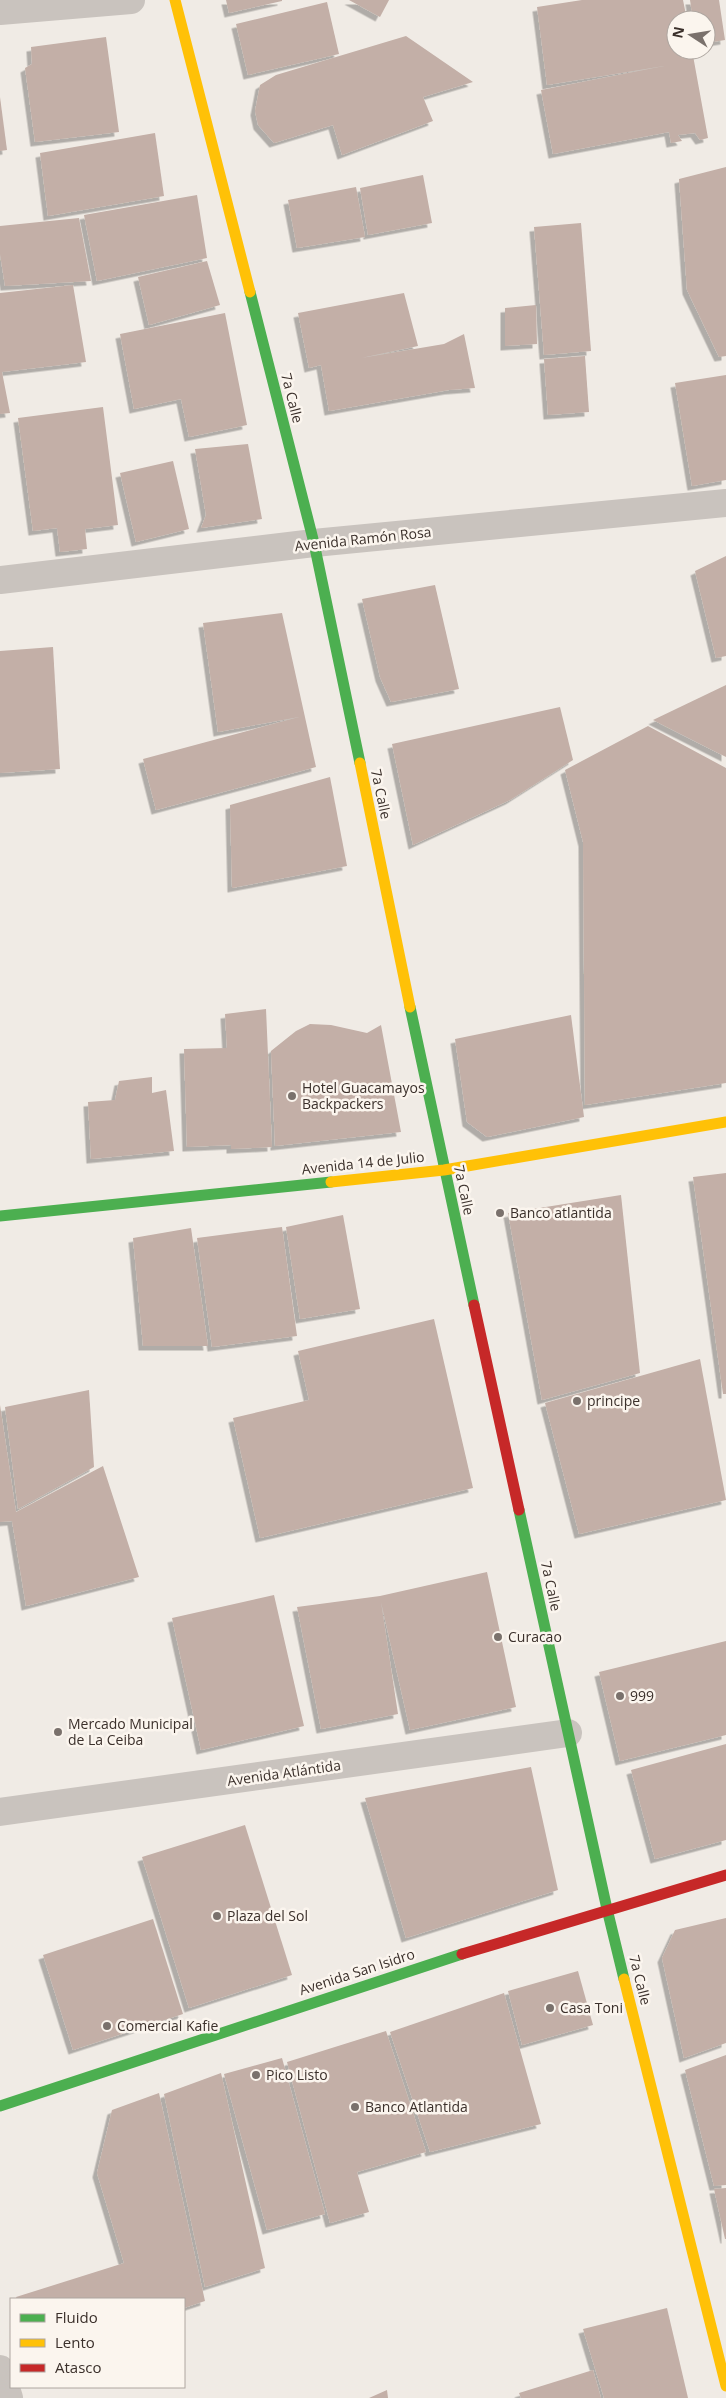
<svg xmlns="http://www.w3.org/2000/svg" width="726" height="2398" font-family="'Open Sans',sans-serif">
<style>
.building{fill:#c3afa7;filter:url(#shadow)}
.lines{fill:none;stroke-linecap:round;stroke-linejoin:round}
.street{stroke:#c9c3be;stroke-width:28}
.fast{stroke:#4caf50;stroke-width:11}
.slow{stroke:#ffc107;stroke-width:11}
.jam{stroke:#c62828;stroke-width:11}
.poi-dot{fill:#7a716c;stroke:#fbf5ee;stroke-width:2}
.labels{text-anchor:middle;stroke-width:5;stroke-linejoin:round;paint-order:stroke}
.street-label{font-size:14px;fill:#3b302b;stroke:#fbf5ee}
.poi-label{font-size:14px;fill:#3b302b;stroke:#fbf5ee;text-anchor:start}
</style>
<defs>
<filter id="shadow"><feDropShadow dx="-4.5" dy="4.5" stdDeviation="0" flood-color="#0004"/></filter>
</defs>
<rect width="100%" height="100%" fill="#f0ebe5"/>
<g class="building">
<path d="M226 0H282V1L229 13Z"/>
<path d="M349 0H389L380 17Z"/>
<path d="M582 0H683L687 20H676V50H692L708 138 700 140 695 133 678 135 682 141 671 143 669 132 553 154 541 90 664 66 547 85 537 7Z"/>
<path d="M690 0H719L725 40 706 43V20H693Z"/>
<path d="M327 2 339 54 248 75 236 24Z"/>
<path d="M406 36 473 82 423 97 433 121 342 155 333 125 274 143 258 125 255 111 260 85 276 75Z"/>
<path d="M106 37 119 132 35 142 25 68 32 64 31 47Z"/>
<path d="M0 97 7 150 0 151Z"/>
<path d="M155 133 164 196 48 216 40 153Z"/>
<path d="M726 167V356L719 357 687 290 679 179Z"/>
<path d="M423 175 432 223 368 235 360 188Z"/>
<path d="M356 187 365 237 297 248 288 200Z"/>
<path d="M197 195 207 258 97 281 84 215Z"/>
<path d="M79 218 91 281 5 286 0 254V226Z"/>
<path d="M581 223 591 351 544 355 534 227Z"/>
<path d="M207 261 220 305 149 325 138 277Z"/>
<path d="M73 285 86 362 2 372 10 413 0 414V293Z"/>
<path d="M404 293 418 346 361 358 444 344 464 334 475 388 449 390 329 411 321 365 309 368 298 313Z"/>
<path d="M536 305 537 344 505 346V308Z"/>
<path d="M225 313 247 425 189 437 181 399 134 409 120 334Z"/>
<path d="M585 356 589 412 548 415 544 359Z"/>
<path d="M726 375V480L692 486 675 383Z"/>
<path d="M103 407 118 525 85 529 87 549 60 552 57 528 33 531 18 418Z"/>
<path d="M248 444 262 519 201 528 206 515 195 449Z"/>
<path d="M173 461 189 529 136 542 120 473Z"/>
<path d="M726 556V656L716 658 695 571Z"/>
<path d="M435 585 459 689 391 702 380 677 362 599Z"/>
<path d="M282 613 316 767 156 810 143 759 299 717 218 732 203 623Z"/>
<path d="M53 647 60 769 0 773V651Z"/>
<path d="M726 685V757L653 720Z"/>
<path d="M560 707 573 760 510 800 413 845 392 744Z"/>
<path d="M648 726 726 768V1083L585 1105 583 842 565 770Z"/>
<path d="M330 777 347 866 232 888 230 805Z"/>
<path d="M266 1009 272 1147 231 1149V1145L187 1147 184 1049 227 1048 225 1014Z"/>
<path d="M571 1015 584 1117 487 1137 467 1122 455 1039Z"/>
<path d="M310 1024 331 1025 367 1033 381 1025 401 1132 275 1146 271 1051 296 1031Z"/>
<path d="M152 1077V1093L166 1090 174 1151 91 1159 88 1102 115 1100 119 1081Z"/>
<path d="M726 1173V1394H723L693 1177Z"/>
<path d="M621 1195 640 1373 542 1400 508 1213Z"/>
<path d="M343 1215 360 1309 300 1319 286 1227Z"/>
<path d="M282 1227 297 1336 212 1347 197 1238Z"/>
<path d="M191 1228 208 1346H143L133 1238Z"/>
<path d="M434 1319 473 1488 260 1538 233 1418 309 1400 298 1351Z"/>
<path d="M700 1359 726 1500 579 1534 545 1403Z"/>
<path d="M89 1390 94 1467 18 1509 5 1407Z"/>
<path d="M0 1405 16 1512 103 1466 139 1577 26 1606 12 1521 0 1522Z"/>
<path d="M487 1572 516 1707 410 1730 381 1602 398 1714 321 1729 297 1607 380 1596Z"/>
<path d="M274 1595 304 1726 201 1750 172 1618Z"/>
<path d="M726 1641V1735L620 1761 599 1672Z"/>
<path d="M726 1744V1840L655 1859 631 1770Z"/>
<path d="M531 1767 558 1890 406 1938 365 1798Z"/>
<path d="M245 1825 292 1975 189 2008 142 1857Z"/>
<path d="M726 1918V2043L684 2058 662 1958 675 1930Z"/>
<path d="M153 1919 183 2014 73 2050 43 1955Z"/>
<path d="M578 1971 593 2025 522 2045 508 1991Z"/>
<path d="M504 1993 541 2124 430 2152 390 2032Z"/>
<path d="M386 2031 426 2152 357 2172 369 2212 330 2223 287 2062Z"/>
<path d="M726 2055V2185L714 2186 685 2070Z"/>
<path d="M282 2058 325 2214 267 2230 224 2074Z"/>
<path d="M221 2073 265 2268 205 2287 164 2094Z"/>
<path d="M159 2093 205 2301 184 2308V2299H17L16 2297 124 2263 97 2173 112 2110Z"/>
<path d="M726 2188V2239H725L714 2189Z"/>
<path d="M667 2308 688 2398H604L583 2329Z"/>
<path d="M593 2370 601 2398H521L519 2393Z"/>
<path d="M387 2390 388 2398H369Z"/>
</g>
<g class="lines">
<g class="street">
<path d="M0 11 131 0"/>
<path d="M0 580 314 543 726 503"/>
<path d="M0 1812 568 1733"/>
<path d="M0 2369 9 2398"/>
</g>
<g class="fast">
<path d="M250 292 314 543 360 763"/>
<path d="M410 1007 474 1305"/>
<path d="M0 1216 331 1182"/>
<path d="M519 1510 607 1909 624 1979"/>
<path d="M0 2106 462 1954"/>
</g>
<g class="slow">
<path d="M175 0 250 292"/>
<path d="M360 763 410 1007"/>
<path d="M331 1182 444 1170 726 1122"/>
<path d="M624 1979 726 2386"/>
</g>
<g class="jam">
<path d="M474 1305 519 1510"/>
<path d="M462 1954 726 1875"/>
</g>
</g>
<g class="poi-dot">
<circle cx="292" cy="1096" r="5"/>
<circle cx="500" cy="1213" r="5"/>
<circle cx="577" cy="1401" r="5"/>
<circle cx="498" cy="1637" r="5"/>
<circle cx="620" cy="1696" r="5"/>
<circle cx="58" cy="1732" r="5"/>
<circle cx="217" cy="1916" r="5"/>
<circle cx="550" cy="2008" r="5"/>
<circle cx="107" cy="2026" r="5"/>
<circle cx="256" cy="2075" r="5"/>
<circle cx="355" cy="2107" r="5"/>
</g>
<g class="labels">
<g class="street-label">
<text transform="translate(292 398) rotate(76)" y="5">7a Calle</text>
<text transform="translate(363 539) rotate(-6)" y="5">Avenida Ramón Rosa</text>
<text transform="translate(381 794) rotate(78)" y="5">7a Calle</text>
<text transform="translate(363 1163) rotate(-6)" y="5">Avenida 14 de Julio</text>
<text transform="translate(464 1190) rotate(78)" y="5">7a Calle</text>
<text transform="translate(551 1586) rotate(78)" y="5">7a Calle</text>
<text transform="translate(284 1773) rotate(-8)" y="5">Avenida Atlántida</text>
<text transform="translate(357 1972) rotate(-18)" y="5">Avenida San Isidro</text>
<text transform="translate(640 1980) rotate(76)" y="5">7a Calle</text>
</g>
<g class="poi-label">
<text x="302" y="1093">Hotel Guacamayos<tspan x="302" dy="16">Backpackers</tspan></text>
<text x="510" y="1218">Banco atlantida</text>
<text x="587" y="1406">principe</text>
<text x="508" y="1642">Curacao</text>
<text x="630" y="1701">999</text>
<text x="68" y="1729">Mercado Municipal<tspan x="68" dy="16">de La Ceiba</tspan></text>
<text x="227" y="1921">Plaza del Sol</text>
<text x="560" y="2013">Casa Toni</text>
<text x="117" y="2031">Comercial Kafie</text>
<text x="266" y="2080">Pico Listo</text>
<text x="365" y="2112">Banco Atlantida</text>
</g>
</g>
<rect x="10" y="2298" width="175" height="90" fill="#fbf5ee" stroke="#aea6a0"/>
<rect x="20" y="2314" width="25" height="8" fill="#4caf50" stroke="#aea6a0"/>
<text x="55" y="2323" font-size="15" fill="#3b302b">Fluido</text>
<rect x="20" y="2339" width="25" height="8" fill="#ffc107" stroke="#aea6a0"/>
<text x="55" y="2348" font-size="15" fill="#3b302b">Lento</text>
<rect x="20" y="2364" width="25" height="8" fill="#c62828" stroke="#aea6a0"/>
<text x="55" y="2373" font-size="15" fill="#3b302b">Atasco</text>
<g transform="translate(691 35) rotate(282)"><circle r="24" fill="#fbf5ee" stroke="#aea6a0"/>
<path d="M0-4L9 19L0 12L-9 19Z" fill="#7a716c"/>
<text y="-8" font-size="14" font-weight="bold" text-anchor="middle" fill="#3b302b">N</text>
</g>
</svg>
